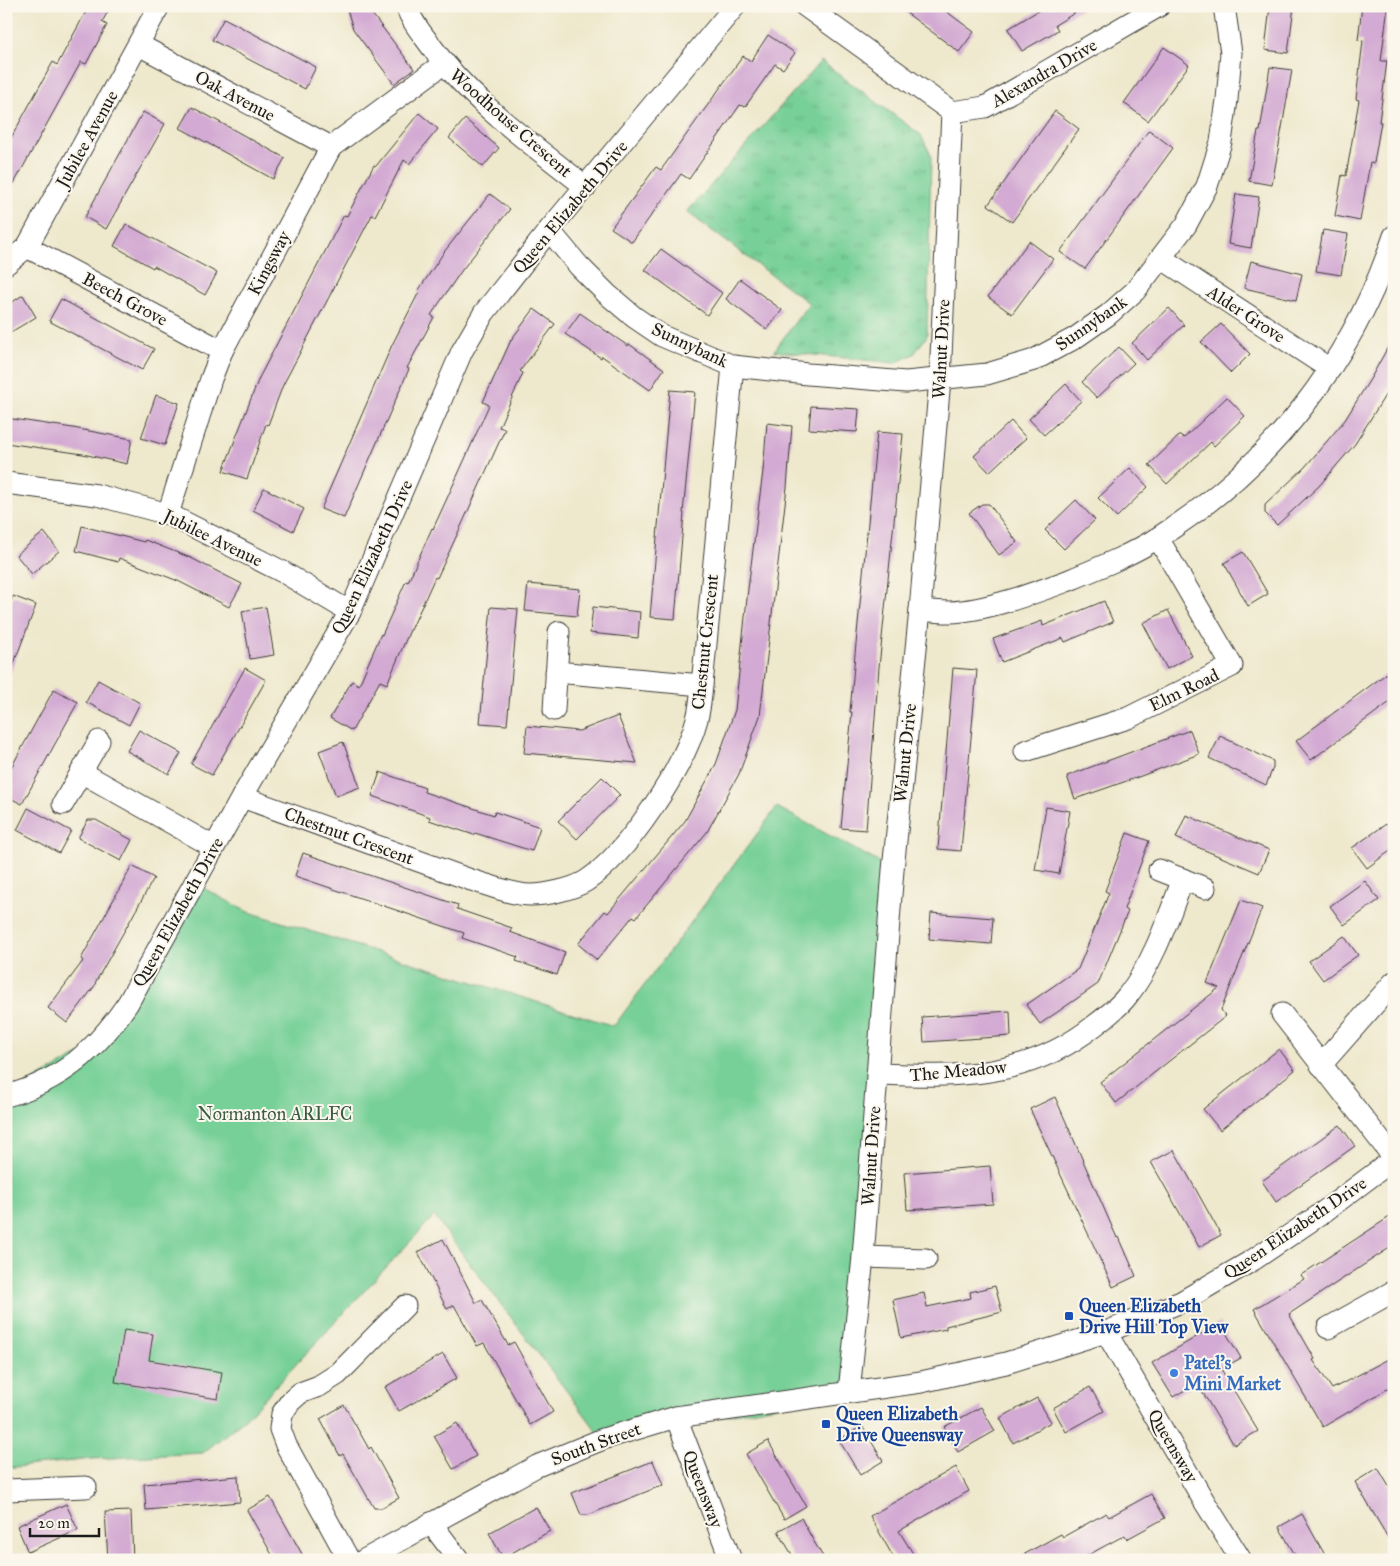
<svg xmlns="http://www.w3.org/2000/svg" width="1400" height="1566" font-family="'IM FELL Great Primer',serif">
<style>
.grass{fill:url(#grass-tufts);stroke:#4a765a}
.green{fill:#77d097;stroke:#4a765a}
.building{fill:#d3aad3}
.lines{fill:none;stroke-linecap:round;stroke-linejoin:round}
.minor-casing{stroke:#3c3b36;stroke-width:23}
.minor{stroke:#fff;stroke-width:21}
.transit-dot{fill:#1a4fb4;stroke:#fbf7ec;stroke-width:2}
.shop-dot{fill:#3f7fe0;stroke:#fbf7ec;stroke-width:2}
.labels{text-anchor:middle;stroke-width:4;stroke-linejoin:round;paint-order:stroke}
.street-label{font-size:18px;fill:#1c1c1c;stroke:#fbf7ec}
.park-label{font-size:18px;fill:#3c5b47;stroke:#fbf7ec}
.transit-label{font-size:18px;font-weight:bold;fill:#164399;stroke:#fbf7ec;text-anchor:start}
.shop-label{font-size:18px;font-weight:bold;fill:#366cbe;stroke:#fbf7ec;text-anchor:start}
</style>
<defs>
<pattern id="grass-tufts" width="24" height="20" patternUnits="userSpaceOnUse" patternTransform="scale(1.25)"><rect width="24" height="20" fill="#77d097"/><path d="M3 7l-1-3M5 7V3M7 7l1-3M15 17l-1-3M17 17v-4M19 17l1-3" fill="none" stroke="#66b282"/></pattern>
</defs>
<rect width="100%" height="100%" fill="#fbf7ec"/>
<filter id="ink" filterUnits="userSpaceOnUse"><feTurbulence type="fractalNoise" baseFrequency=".02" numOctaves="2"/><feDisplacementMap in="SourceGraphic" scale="10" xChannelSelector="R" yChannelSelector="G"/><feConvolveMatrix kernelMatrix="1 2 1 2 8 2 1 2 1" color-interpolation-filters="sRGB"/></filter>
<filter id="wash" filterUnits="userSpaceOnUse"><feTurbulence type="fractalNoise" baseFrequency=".0096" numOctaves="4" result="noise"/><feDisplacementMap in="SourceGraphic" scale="20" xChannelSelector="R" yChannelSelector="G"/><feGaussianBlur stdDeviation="1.12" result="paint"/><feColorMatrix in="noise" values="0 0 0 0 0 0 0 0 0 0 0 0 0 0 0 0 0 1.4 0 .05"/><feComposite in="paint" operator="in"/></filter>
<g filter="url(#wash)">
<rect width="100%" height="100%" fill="#eee8cc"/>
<path class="grass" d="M821 61 921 135 931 155 927 336 914 354 895 363 774 351 809 303 687 212Z"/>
<path class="green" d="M777 807 893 870 849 1392 603 1439 434 1216 246 1418 203 1453 91 1459 6 1468V1286L8 1285 6 1276V1096L90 1049 194 883 246 911 614 1026Z"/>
<g id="blocks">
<g class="building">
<path d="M89 6H111L102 22 107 25 86 64 81 62 6 198V147L53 62 57 65Z"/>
<path d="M346 6H366L414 69 394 84 353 29Z"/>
<path d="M897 6H939L974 32 959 52Z"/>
<path d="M1046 6H1086L1055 25 1058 30 1022 51 1008 29Z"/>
<path d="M1270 6H1294L1288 53 1265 50Z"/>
<path d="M1362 6H1388L1381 61H1387L1379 122H1381L1374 163 1370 162 1360 221 1335 216 1342 175 1346 176 1359 100 1356 99 1363 41 1358 40Z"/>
<path d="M224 18 316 67 305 89 212 40Z"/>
<path d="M768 35 795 53 783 69 775 64 745 107 740 105 689 179 681 174 632 242 611 228 656 167 661 170 743 56 751 61Z"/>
<path d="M1164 47 1189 65 1148 121 1124 103Z"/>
<path d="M1270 67 1292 70 1272 185 1249 181 1258 131H1260Z"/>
<path d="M192 107 285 158 273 179 180 128Z"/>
<path d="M1055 111 1079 129 1012 222 988 205Z"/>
<path d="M143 112 165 124 106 229 85 217Z"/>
<path d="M419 113 438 129 409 164 404 160 375 216 372 215 283 385 268 425 266 424 247 479 223 471 259 378 344 215 347 216 374 165 376 166Z"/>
<path d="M465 119 499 148 483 167 449 138Z"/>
<path d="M1149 130 1173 148 1085 269 1060 252Z"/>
<path d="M490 194 510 209 462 270 431 315 434 317 407 368 409 369 344 518 321 509 392 345 419 292 418 291 444 252Z"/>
<path d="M1236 194 1259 197 1251 248 1228 244Z"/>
<path d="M126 224 217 273 205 295 154 266 153 268 114 246Z"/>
<path d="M1323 230 1348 234 1341 275 1316 271Z"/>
<path d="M1029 241 1053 259 1012 314 988 297Z"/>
<path d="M661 249 722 293 707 315 645 270Z"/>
<path d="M1251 261 1302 274 1296 300 1244 288Z"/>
<path d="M740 279 782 310 767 330 726 299Z"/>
<path d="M23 295 36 317 6 335V306Z"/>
<path d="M61 299 154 349 142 370 49 321Z"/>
<path d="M1169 308 1184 325 1147 360 1132 343Z"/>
<path d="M534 309 555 324 520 371 523 373 499 427 505 429 463 522 437 578 435 577 411 630H410L387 684 380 681 352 731 330 718 352 681 359 685 381 634 382 635 406 581 408 582 432 528 433 529 465 459 489 405 483 402 511 340Z"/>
<path d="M580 313 628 346 629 344 664 369 650 390 602 356 601 358 565 334Z"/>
<path d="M1221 324 1250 354 1231 373 1201 342Z"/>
<path d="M1394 336V381L1355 444 1319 486 1277 525 1265 513V505L1305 467 1345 420 1372 376Z"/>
<path d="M1119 347 1134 363 1097 398 1082 382Z"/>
<path d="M1066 384 1081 401 1044 435 1029 419Z"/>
<path d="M670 390 695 392 683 513H684L675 619 650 617Z"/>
<path d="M156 395 179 403 165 445 141 438Z"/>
<path d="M1227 397 1245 416 1214 446 1211 442 1167 484 1149 465 1180 435 1184 438Z"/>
<path d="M811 406 859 409 857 432 809 429Z"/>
<path d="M6 418 73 428 132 439 127 464 83 454 6 443Z"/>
<path d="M1011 421 1026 438 989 472 974 456Z"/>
<path d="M767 423 792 426 787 487 760 716 739 774 707 832 636 918 633 916 597 960 578 944 605 911 608 913 685 821 716 764 735 710 748 589 763 471Z"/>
<path d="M877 432 903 434 879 667 866 830 841 828 852 712H850L855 654Z"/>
<path d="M1130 468 1148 487 1117 517 1098 498Z"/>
<path d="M264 488 304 509 293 531 253 510Z"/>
<path d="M1076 500 1095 520 1064 549 1045 530Z"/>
<path d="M982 504H989L1017 542 999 555 969 513Z"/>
<path d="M82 526 144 542 145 540 191 558 242 584 229 607 178 581 119 558 118 562 76 551Z"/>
<path d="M44 532 59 551 32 574 16 555Z"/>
<path d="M1243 552 1268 594 1248 606 1224 563Z"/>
<path d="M528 584 580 589 577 616 525 611Z"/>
<path d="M13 596 36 605 8 679H6V614Z"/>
<path d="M1104 601 1113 622 1065 642 1063 638 1002 662 993 639 1042 621 1043 626Z"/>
<path d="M266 607 274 655 250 659 242 611Z"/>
<path d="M491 607 518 609 507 725 480 723Z"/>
<path d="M593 607 640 612 638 638 590 633Z"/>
<path d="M1168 610 1192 656 1167 669 1143 623Z"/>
<path d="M245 668 266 680 212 775 191 764Z"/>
<path d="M953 668 977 670 961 851 938 849Z"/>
<path d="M1394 668V699L1311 760 1296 741Z"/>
<path d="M98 680 140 703 129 725 86 702Z"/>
<path d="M54 689 78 702 22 804 6 796V777Z"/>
<path d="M618 716 637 763 524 753 527 726 579 731Z"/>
<path d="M139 730 181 753 169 774 127 751Z"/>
<path d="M1190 730 1199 754 1141 776 1075 799 1067 776Z"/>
<path d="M1220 736 1273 761V768L1266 785 1209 758Z"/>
<path d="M343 742 360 787 336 796 319 751Z"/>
<path d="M380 772 425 788 424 792 494 815 495 812 540 827 532 851 475 833 474 835 429 820 430 817 372 796Z"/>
<path d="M602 777 620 795 577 839 558 821Z"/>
<path d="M1046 807 1070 811 1059 874 1035 870Z"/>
<path d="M28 808 71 831 59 853 17 830Z"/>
<path d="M1186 815 1269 850 1259 873 1176 838Z"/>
<path d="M88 820H96L132 840 121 861 78 838Z"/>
<path d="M1386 824 1394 835V848L1367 868 1352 848Z"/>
<path d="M1127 833 1149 841 1124 909 1128 911 1098 984 1040 1024 1026 1005 1078 969 1109 893 1105 891Z"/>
<path d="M303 853 458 905 457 909 512 928 510 932 565 952 557 975 516 961 518 957 462 938 464 933 295 876Z"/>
<path d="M132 866 154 878 95 983 96 984 67 1023 48 1008 83 961 81 959Z"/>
<path d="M1365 881 1379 900 1344 925 1330 906Z"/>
<path d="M1241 900 1262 908 1221 1010 1226 1016 1116 1103 1100 1082 1219 988 1207 983Z"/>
<path d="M931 913 993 918 991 944 929 939Z"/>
<path d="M1344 936 1358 955 1323 980 1309 961Z"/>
<path d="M1010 1011 1011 1036 924 1042 922 1017Z"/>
<path d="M1279 1049 1295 1070 1220 1130 1203 1109Z"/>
<path d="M1055 1097 1117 1238 1119 1237 1136 1276 1113 1287 1030 1109Z"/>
<path d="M1340 1125 1355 1146 1276 1202 1262 1181Z"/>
<path d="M1174 1150 1221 1235 1199 1247 1151 1162Z"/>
<path d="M990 1166 993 1204 907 1210 904 1173Z"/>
<path d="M1394 1214V1245L1289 1314 1315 1359 1313 1360 1332 1389 1394 1356V1385L1323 1427 1254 1309 1304 1279 1301 1275Z"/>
<path d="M443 1239 476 1303 482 1300 508 1345 514 1342 553 1412 530 1425 484 1343 477 1346 454 1305 447 1309 418 1252Z"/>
<path d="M995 1286 1002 1312 946 1326V1329L901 1338 893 1300 924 1293 927 1307 971 1298 970 1292Z"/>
<path d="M1220 1323 1241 1358 1221 1369 1258 1431 1234 1445 1197 1383 1173 1397 1152 1363Z"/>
<path d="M124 1330 153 1334 149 1360 222 1372 218 1399 115 1382Z"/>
<path d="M443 1354 457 1378 399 1411 385 1387Z"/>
<path d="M1090 1387 1104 1411 1066 1432 1053 1408Z"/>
<path d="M1037 1398 1051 1422 1013 1443 1000 1418Z"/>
<path d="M344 1405 369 1449 371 1447 399 1498 381 1508H374L343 1454 340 1456 320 1419Z"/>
<path d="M981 1407 995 1431 958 1452 944 1427Z"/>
<path d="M457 1423 476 1456 453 1469 434 1436Z"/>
<path d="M862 1426 883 1461 860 1475 839 1440Z"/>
<path d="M768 1441 806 1506 784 1519 746 1454Z"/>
<path d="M653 1461 663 1485 588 1515H581L572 1493Z"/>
<path d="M956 1467 969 1491 899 1531 917 1560H895L870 1516Z"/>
<path d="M1378 1468 1394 1495V1548L1355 1482Z"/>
<path d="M238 1476 240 1502 146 1510 144 1484Z"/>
<path d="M1151 1494 1165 1518 1127 1539 1125 1535 1079 1560H1014L1061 1534 1063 1537 1106 1513 1109 1517Z"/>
<path d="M270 1497 302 1554 291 1560H275L247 1510Z"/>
<path d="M66 1504 78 1530 28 1552 17 1526Z"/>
<path d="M536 1507 550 1531 503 1558 489 1533Z"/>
<path d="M131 1511 133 1560H108L105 1512Z"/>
<path d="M1302 1514 1317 1541 1328 1560H1298L1279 1527Z"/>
<path d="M801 1518 813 1540 825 1560H794L791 1553 778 1531Z"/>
</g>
</g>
</g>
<g filter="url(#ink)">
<use href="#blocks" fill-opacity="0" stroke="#3c3b36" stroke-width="1"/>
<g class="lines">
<defs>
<g id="minor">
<path d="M406 6C411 20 419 30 428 42 469 100 530 143 586 187"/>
<path d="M805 6 952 112 985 107 1159 6"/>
<path d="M139 45 331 147"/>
<path d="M549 230 579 266 607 294 634 317 662 336 733 366 808 374 906 382 987 374 1034 360 1075 338 1108 315 1135 291 1186 225 1207 186 1221 142 1227 100 1231 53 1224 6"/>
<path d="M27 247 222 351"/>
<path d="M1161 258 1330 369"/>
<path d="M6 264 27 247 159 6"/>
<path d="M6 483 97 495 168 514 283 572 350 612"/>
<path d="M168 514 211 379 222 351 331 147 443 64"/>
<path d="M920 610C930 611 940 612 950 612 985 611 1034 593 1067 581 1096 569 1133 554 1159 537 1271 466 1352 362 1394 236"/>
<path d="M556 672 702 685"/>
<path d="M554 710 559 632"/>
<path d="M1025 751 1128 718 1232 666 1158 538"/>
<path d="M81 772 214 847"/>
<path d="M242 797 471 880C489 885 512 895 531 895 546 895 573 889 586 881 628 853 684 768 697 719 700 708 701 696 702 685L733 366"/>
<path d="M63 804 99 741"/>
<path d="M1159 870 1205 888"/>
<path d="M1282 1014 1394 1158"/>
<path d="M1321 1065 1394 982"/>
<path d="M877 1074C959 1077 1027 1079 1094 1026 1106 1017 1119 1007 1128 995 1154 962 1168 918 1183 879"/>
<path d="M6 1096C62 1081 96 1050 128 1003L242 797 350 612 462 351 484 313 549 230 735 6"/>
<path d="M863 1257 926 1259"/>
<path d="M1328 1328 1394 1291"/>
<path d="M1106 1332 1204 1501 1241 1560"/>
<path d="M849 1392 863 1257 893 870 920 610 940 379 952 112"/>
<path d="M676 1417 731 1560"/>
<path d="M6 1490 86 1487"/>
<path d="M431 1523 459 1560"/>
<path d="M349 1560 286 1445 280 1429 282 1414 290 1402 300 1393 319 1386 338 1374 405 1306"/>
<path d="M364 1560 537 1466 603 1439 676 1417 921 1382 1006 1363 1106 1332 1181 1302 1253 1260 1318 1216 1394 1159"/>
</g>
</defs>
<use href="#minor" class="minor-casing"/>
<use href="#minor" class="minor"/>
</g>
</g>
<g class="transit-dot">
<rect x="1064" y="1311" width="10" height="10" rx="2.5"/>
<rect x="821" y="1419" width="10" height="10" rx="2.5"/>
</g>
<circle class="shop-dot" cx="1174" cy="1373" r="5"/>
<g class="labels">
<g class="street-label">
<text transform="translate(1044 73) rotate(-30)" y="6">Alexandra Drive</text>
<text transform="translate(235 96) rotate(28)" y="6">Oak Avenue</text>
<text transform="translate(511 123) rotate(41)" y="6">Woodhouse Crescent</text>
<text transform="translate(87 139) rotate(-61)" y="6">Jubilee Avenue</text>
<text transform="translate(570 207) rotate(-50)" y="6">Queen Elizabeth Drive</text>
<text transform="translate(269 263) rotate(-62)" y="6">Kingsway</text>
<text transform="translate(125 299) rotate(28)" y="6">Beech Grove</text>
<text transform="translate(1246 314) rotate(33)" y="6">Alder Grove</text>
<text transform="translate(1091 323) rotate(-35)" y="6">Sunnybank</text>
<text transform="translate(690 345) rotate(25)" y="6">Sunnybank</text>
<text transform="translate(941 349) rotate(-87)" y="6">Walnut Drive</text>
<text transform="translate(213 538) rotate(26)" y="6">Jubilee Avenue</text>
<text transform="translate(372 557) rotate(-65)" y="6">Queen Elizabeth Drive</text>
<text transform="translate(705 642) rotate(-84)" y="6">Chestnut Crescent</text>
<text transform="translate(1184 690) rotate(-26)" y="6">Elm Road</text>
<text transform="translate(905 753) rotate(-84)" y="6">Walnut Drive</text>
<text transform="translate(349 836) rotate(20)" y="6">Chestnut Crescent</text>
<text transform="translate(178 912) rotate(-61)" y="6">Queen Elizabeth Drive</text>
<text transform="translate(958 1071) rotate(-5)" y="6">The Meadow</text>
<text transform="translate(871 1156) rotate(-86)" y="6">Walnut Drive</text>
<text transform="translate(1295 1228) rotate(-34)" y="6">Queen Elizabeth Drive</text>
<text transform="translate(596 1444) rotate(-20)" y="6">South Street</text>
<text transform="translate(1173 1446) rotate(60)" y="6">Queensway</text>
<text transform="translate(703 1489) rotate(69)" y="6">Queensway</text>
</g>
<g class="park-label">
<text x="275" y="1120">Normanton ARLFC</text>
</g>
<g class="transit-label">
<text x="1079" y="1312">Queen Elizabeth<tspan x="1079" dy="21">Drive Hill Top View</tspan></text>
<text x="836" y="1420">Queen Elizabeth<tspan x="836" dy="21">Drive Queensway</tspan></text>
</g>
<g class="shop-label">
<text x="1184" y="1369">Patel's<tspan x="1184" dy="21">Mini Market</tspan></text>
</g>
</g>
<rect width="1400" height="1566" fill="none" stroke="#fbf7ec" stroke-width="25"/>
<path d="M30 1528v8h69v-8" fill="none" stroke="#1c1c1c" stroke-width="2.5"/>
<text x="38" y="1528" font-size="15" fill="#1c1c1c" stroke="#fbf7ec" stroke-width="4" paint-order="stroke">20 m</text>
</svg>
